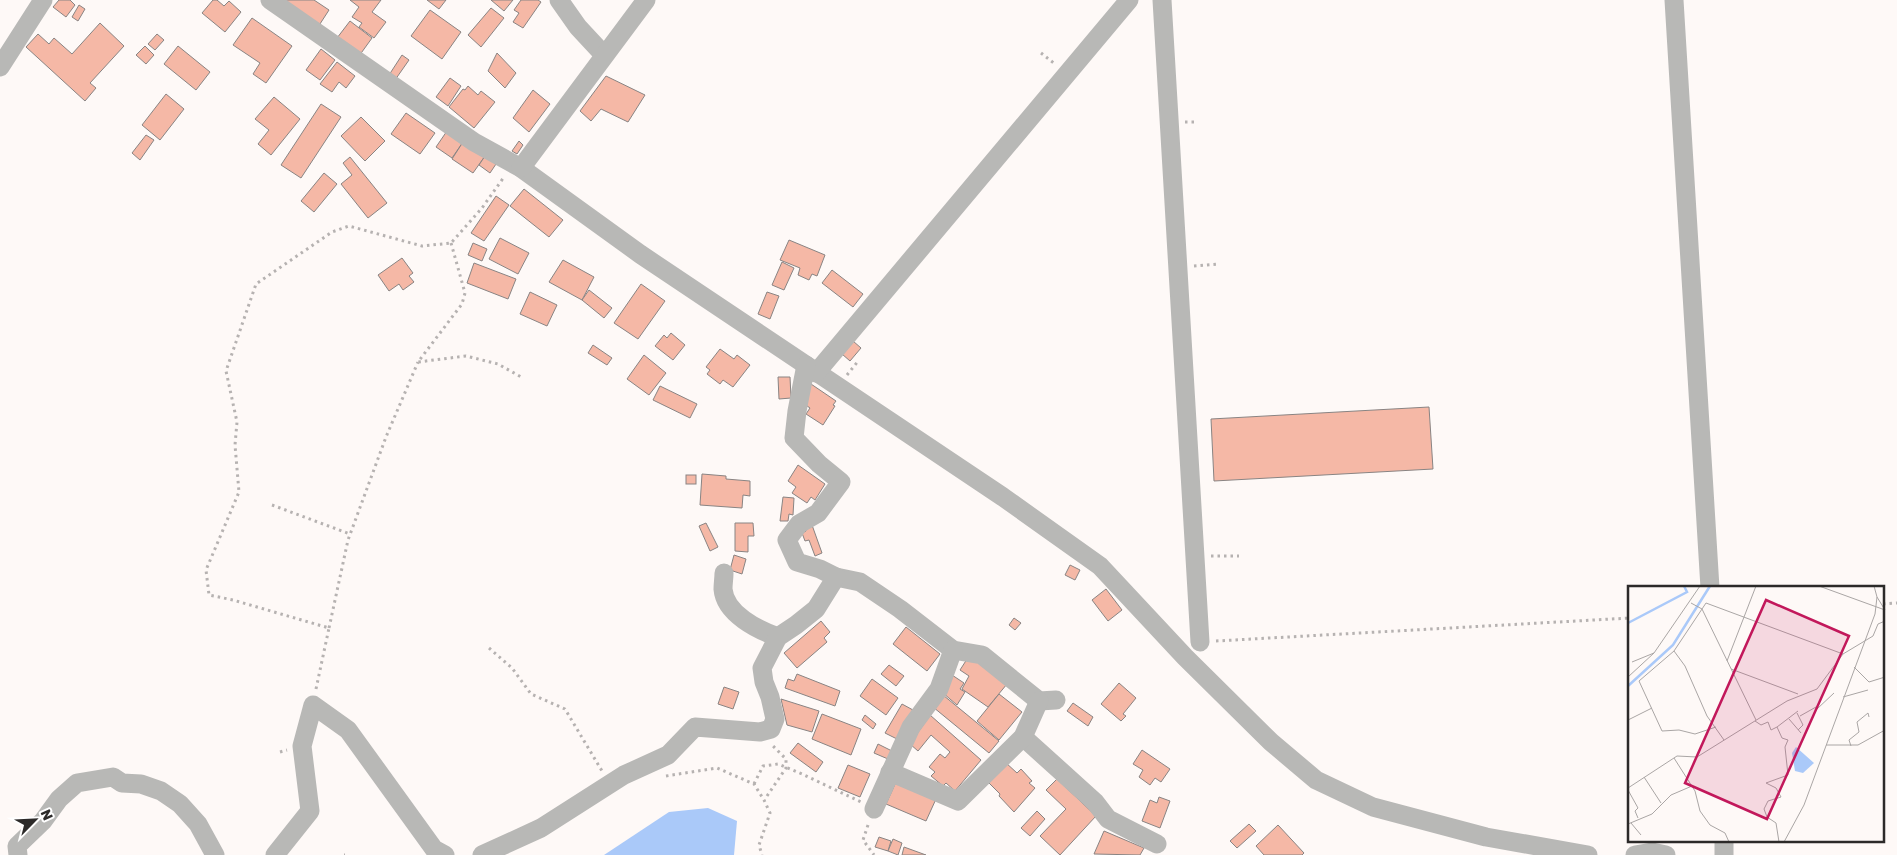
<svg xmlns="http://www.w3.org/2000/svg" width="1897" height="855" font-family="Rubik,sans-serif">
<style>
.water{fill:#aac9f9}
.building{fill:#f5b8a6;stroke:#898483}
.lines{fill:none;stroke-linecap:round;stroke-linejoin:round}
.path{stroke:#b6b2b1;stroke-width:3;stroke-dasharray:2.5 4;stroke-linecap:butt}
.minor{stroke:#b8b8b6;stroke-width:19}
.inset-river{fill:none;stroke:#aac9f9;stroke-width:2.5}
.inset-road{fill:none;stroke:#aaa6a5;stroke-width:1}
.view{fill:#c2185b;fill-opacity:0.15;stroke:#c2185b;stroke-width:2.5}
.inset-edge{fill:none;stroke:#2c2a29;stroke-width:2.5}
</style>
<rect width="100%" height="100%" fill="#fef9f7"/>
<path class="water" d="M708 808 737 821 734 855H604L669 812Z"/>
<g class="building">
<path d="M59 0H70L75 5 66 17 53 7Z"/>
<path d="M213 0H217L224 6 229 1 241 12 225 32 202 13Z"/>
<path d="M279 0H314L329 10 318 27Z"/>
<path d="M350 0H381L372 12 386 22 374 38 359 27 362 23 352 17 359 7Z"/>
<path d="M427 0H446L439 9Z"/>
<path d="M491 0H513L504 11Z"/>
<path d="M521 0H538L541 2 523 28 513 22 519 13 514 10Z"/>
<path d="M79 5 85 9 78 21 72 17Z"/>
<path d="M491 8 504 18 481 47 468 35Z"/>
<path d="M430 10 461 32 442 59 411 36Z"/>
<path d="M252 18 292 46 266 83 253 74 260 63 233 45Z"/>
<path d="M350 21 372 38 359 56 337 38Z"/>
<path d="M100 23 124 46 90 83 96 88 85 101 26 47 38 34 49 44 54 38 72 54Z"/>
<path d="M157 34 164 40 155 50 148 44Z"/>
<path d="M145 46 154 55 146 64 136 55Z"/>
<path d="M178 46 210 72 196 90 164 64Z"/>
<path d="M321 49 335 60 320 80 306 70Z"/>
<path d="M497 53 516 73 505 88 488 71Z"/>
<path d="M402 55 409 60 395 80 389 75Z"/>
<path d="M337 62 355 76 346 88 339 82 332 92 320 84Z"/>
<path d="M606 76 645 95 628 122 601 109 591 121 580 111Z"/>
<path d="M450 78 461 86 448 106 436 97Z"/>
<path d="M468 86 478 95 481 91 495 102 474 128 449 107 463 89 465 90Z"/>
<path d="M533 90 550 104 529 132 513 118Z"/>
<path d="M166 94 184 109 160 140 142 125Z"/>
<path d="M274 97 300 119 271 155 258 144 269 130 255 119Z"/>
<path d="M321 104 341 117 301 178 281 165Z"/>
<path d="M406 113 435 133 420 154 391 134Z"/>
<path d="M361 117 385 141 365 161 341 136Z"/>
<path d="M447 131 463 142 452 158 436 147Z"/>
<path d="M146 135 154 140 140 160 132 153Z"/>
<path d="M519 141 523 145 517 154 512 151Z"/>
<path d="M463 142 485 156 473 173 452 159Z"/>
<path d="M485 156 496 164 490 173 479 165Z"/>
<path d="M350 157 387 203 368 218 341 184 352 175 343 163Z"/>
<path d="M324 173 337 184 314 212 301 201Z"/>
<path d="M524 189 563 220 549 237 510 206Z"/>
<path d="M496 196 509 205 484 241 471 233Z"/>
<path d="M500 238 529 253 518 274 489 259Z"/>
<path d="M789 240 825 255 817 276 812 274 809 280 798 275 800 268 780 260Z"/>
<path d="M473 243 487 249 482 261 468 255Z"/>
<path d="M402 258 413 273 409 276 414 282 403 290 399 284 389 291 378 275Z"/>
<path d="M563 260 594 277 582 300 549 282Z"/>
<path d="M782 262 794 268 784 290 772 285Z"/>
<path d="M474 263 516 279 508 299 467 283Z"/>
<path d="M832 270 863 294 853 307 822 283Z"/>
<path d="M641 284 665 301 638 339 614 323Z"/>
<path d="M589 290 612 308 604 318 582 300Z"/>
<path d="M530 292 557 305 547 326 520 314Z"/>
<path d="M767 292 779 296 770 319 758 314Z"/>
<path d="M671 333 685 345 673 360 655 346 664 335 667 338Z"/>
<path d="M853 341 861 348 850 361 842 354Z"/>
<path d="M593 345 612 358 607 365 588 353Z"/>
<path d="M720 349 734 359 737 355 750 365 733 387 723 380 720 384 707 374 710 370 706 367Z"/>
<path d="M644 355 666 373 649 395 627 379Z"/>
<path d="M778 377H790L791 398 779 399Z"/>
<path d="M811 384 836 401 833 405 835 406 823 425 806 414 810 408 800 401Z"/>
<path d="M660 386 697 404 690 418 653 400Z"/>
<path d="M1429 407 1433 469 1214 481 1211 419Z"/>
<path d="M798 465 825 484 815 500 811 497 807 503 792 493 796 487 788 481Z"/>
<path d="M702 474 726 476V479L750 481V496L743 495 742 508 700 505Z"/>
<rect x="686" y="475" width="10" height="9"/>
<path d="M783 497 794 498 793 515 789 514 788 521H780Z"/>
<path d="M706 523 718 547 710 551 699 526Z"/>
<path d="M735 523H753L754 536H748V552L735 551Z"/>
<path d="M812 525 822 553 815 556 809 540 805 541 802 533 806 531 805 527Z"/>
<path d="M734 555 746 559 742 574 730 570Z"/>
<path d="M1070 565 1080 570 1075 580 1065 575Z"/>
<path d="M1106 589 1122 610 1108 621 1092 600Z"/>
<path d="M1014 618 1021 623 1015 630 1009 625Z"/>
<path d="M821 621 830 632 824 638 827 642 797 668 784 653Z"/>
<path d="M906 627 940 654 927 671 893 644Z"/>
<path d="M969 656 1007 684 988 707 962 689 969 676 960 670Z"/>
<path d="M889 665 904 676 896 686 881 674Z"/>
<path d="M797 674 840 691 835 706 785 688 788 679 794 681Z"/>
<path d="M952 675 964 683 960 689 965 692 957 705 943 693Z"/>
<path d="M872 679 898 698 886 715 860 696Z"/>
<path d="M1119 683 1136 698 1123 714 1126 716 1121 721 1101 704Z"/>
<path d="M724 687 739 692 733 709 718 704Z"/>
<path d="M999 694 1022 712 999 740 977 721Z"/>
<path d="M943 695 999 741 989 753 933 707Z"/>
<path d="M781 699 819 711 812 732 787 725Z"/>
<path d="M1073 703 1093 717 1088 726 1067 711Z"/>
<path d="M902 704 913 710 897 739 885 733Z"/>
<path d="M822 714 861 729 851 755 812 739Z"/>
<path d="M865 715 876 724 873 729 862 720Z"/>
<path d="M930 715 981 760 955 791 946 783 943 786 931 776 935 772 929 767 940 754 945 758 950 752 931 735 918 751 910 744Z"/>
<path d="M798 743 823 762 816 772 790 753Z"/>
<path d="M878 744 892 751 888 759 874 753Z"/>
<path d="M1142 750 1170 769 1161 782 1155 778 1150 785 1139 777 1143 770 1133 764Z"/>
<path d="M1005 762 1017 773 1021 769 1032 781 1029 783 1035 788 1014 812 999 796 1000 794 987 781Z"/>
<path d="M848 765 870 774 860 797 838 788Z"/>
<path d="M1057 779 1096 816 1060 855 1040 836 1066 809 1046 790Z"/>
<path d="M896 782 936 799 926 821 886 804Z"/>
<path d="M1159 797 1170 801 1160 828 1142 821 1150 800 1157 803Z"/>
<path d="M1037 811 1045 819 1030 836 1021 828Z"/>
<path d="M1249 824 1256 831 1237 848 1230 841Z"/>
<path d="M1278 825 1304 853 1302 855H1264L1256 846Z"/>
<path d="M1104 831 1144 848 1140 855 1094 854Z"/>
<path d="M879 837 891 841 888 851 875 847Z"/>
<path d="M893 839 902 843 898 855 888 851Z"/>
<path d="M904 847 926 855H902Z"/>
</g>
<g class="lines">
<g class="path">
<path d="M1041 53 1055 64"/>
<path d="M1185 122H1198"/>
<path d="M451 243 465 293 462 304 418 362 466 356 498 364 523 378"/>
<path d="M1194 266 1219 264"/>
<path d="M847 375 859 360"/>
<path d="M272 505 350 534"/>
<path d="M1211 556H1239"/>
<path d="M1883 604 1897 603"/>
<path d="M329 628 348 540 386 437 418 362"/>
<path d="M1216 641 1630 618"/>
<path d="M489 648 512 668 531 694 565 709 602 771"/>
<path d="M316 689 329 628 233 600 209 595 206 570 239 492 235 445 237 422 226 371 256 284 332 232 349 226 422 246 451 243 482 208 504 177"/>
<path d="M280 752 287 750"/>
<path d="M666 776 717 768 754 784 764 800 770 813 759 845 762 855"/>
<path d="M754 784 763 766 778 764 802 774 861 802"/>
<path d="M767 796 786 768V759L772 745"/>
<path d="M868 825 863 840 874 855"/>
<path d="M344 855H345"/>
</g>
<g class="minor">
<path d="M270 0 474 142 521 168 640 254 1003 497 1100 566 1185 657 1271 742 1316 780 1373 807 1486 837 1588 855"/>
<path d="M559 0 578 27 604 55"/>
<path d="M1162 0 1200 642"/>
<path d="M1674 0 1710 588"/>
<path d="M0 67 43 0"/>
<path d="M521 168 646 0"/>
<path d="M816 373 1129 0"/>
<path d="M724 573C724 578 723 584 723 589 725 614 758 630 778 637"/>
<path d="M836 577 860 582 900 609 953 650 982 655 1039 701 1056 700"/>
<path d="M1023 737 1095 802 1108 819 1157 844"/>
<path d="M890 772 958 801 1023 737 1039 701"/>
<path d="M874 809 911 727 939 689 953 650"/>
<path d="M1724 841V855"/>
<path d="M18 855 17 846 43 821 59 799 77 783 113 777 122 783 141 784 161 791 180 804 198 824 215 855"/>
<path d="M275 855 310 811 302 746 313 705 348 730 434 849 445 855"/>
<path d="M482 855 541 828 624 775 668 755 695 727 760 732 771 729 775 719 770 697 764 682 762 668 778 637 796 625 816 609 836 577 820 569 797 562 787 540 799 524 818 513 841 482 819 464 794 438 797 411 806 365"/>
<path d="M1635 855 1652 852 1666 855"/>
</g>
</g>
<g transform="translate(1628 586)">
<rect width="256" height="256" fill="#fef9f7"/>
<path d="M168 161 186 177 175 187 167 185 164 167Z" fill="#aac9f9"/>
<path class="inset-river" d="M0 37 59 6 56 0M0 100 45 59 82 0"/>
<path class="inset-road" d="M191 0 257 24M249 11 257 24M63 17 74 23 128 134M74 23 46 65 11 95 34 145 51 144 67 148 88 141M74 23 78 17 215 68M46 65 57 80 79 130 96 154M99 75 128 0M4 76 26 67M226 81 241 96 257 91M103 83 170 108M0 91 26 67 72 0M215 111 240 104M189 123 206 107M169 127 175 139 170 144M172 130 188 121M161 133 173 147M0 134 24 122M127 135 133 139 140 136 143 144 149 141 154 152 160 154 157 161 160 189 138 197 148 202 153 211 140 215 136 223 139 231 148 237 151 256M149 141 170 125M198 159H230L257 144M223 160 221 154 231 146 229 136 240 127 241 131M46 172 67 205 72 225 82 239 97 247 101 256M16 191 33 217M0 202 49 170 69 171 159 115 189 103 215 68 245 50 250 38 257 35M0 204 10 222 7 225 10 232M3 237 13 249M0 238 24 228 43 209 64 200M156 256 176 219 247 28 249 11 246 0"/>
<path class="view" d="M138 14 221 50 139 233 57 197Z"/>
<rect width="256" height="256" class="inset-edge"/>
</g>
<g transform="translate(35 820) rotate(66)" stroke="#ffffff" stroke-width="4" paint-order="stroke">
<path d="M0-4L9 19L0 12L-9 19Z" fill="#2c2a29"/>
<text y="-8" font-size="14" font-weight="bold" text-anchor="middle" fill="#2c2a29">N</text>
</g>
</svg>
